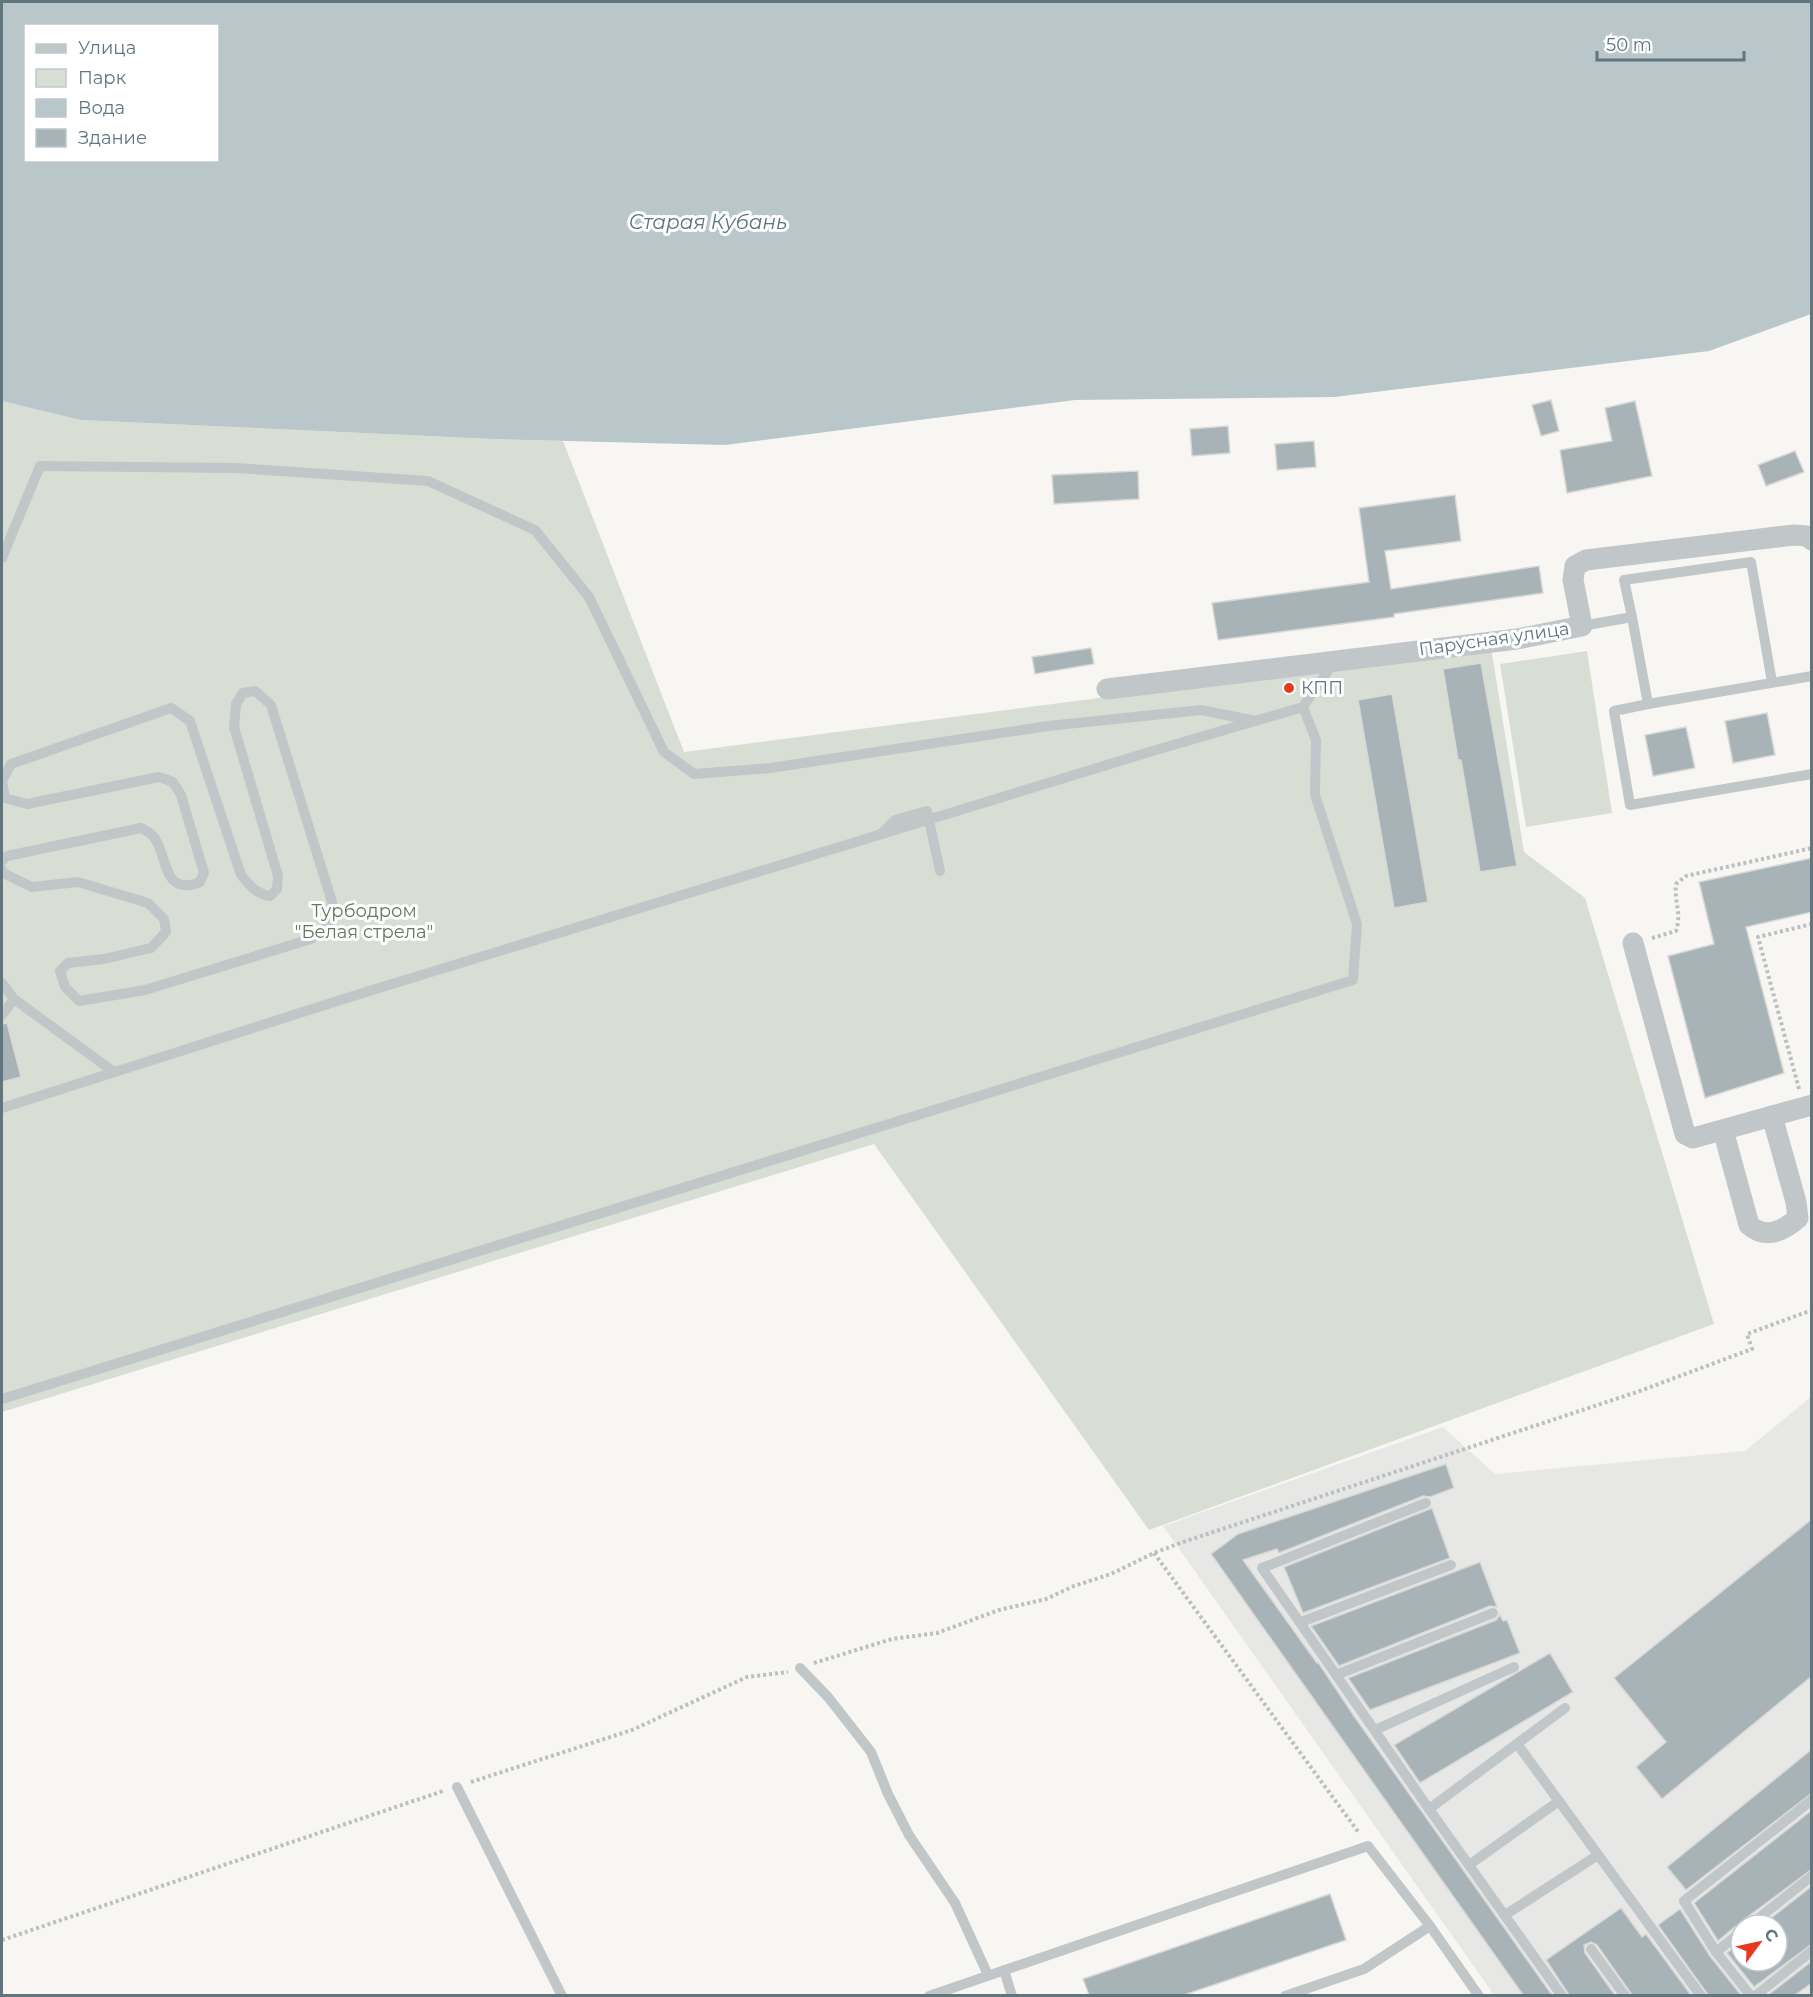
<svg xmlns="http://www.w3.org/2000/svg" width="1813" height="1997" font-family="Montserrat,sans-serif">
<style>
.built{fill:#e7e8e6;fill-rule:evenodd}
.green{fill:#d9ded4}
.water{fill:#b9c7ca;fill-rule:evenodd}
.building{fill:#a8b3b7;stroke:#d8d8d6;stroke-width:1.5}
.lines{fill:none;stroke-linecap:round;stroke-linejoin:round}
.path{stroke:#bbbfc1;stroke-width:4;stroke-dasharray:3 3;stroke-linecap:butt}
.lane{stroke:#c1c7c9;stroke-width:10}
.street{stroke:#c1c7c9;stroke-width:21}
.poi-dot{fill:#e93820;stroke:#fff;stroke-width:2}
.labels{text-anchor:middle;stroke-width:6;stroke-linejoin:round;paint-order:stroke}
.street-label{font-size:18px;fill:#60767f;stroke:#fff}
.poi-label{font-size:18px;fill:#60767f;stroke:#fff;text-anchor:start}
.park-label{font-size:18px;fill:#667760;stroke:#fff}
.water-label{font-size:20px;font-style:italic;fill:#5b767b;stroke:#fff}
</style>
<rect width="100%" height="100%" fill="#f7f6f3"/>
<path class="built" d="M1811 1397V1995H1494L1163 1526 1443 1427 1495 1474 1745 1451ZM1741 1925H1777V1961H1741Z"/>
<g class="green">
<path d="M2 401 80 420 493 439 563 441 684 752 1491 647 1524 852 1585 898 1714 1324 1149 1530 874 1144 2 1412Z"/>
<path d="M1587 651 1612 813 1526 827 1500 664Z"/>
</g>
<path class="water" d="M2 2H1811V314L1709 351 1334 397 1075 400 725 445 493 439 80 420 2 401ZM26 26H218V160H26Z"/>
<g class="building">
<path d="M1551 400 1559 431 1541 436 1532 405Z"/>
<path d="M1635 401 1652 476 1567 493 1560 450 1612 441 1605 408Z"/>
<path d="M1228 426 1230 453 1192 456 1190 429Z"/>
<path d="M1314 441 1316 467 1277 470 1275 444Z"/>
<path d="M1795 451 1804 472 1766 486 1758 465Z"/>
<path d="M1138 471 1139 499 1054 504 1052 475Z"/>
<path d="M1455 495 1461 541 1385 551 1391 589 1539 566 1543 593 1394 614V617L1218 640 1212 603 1369 582 1359 508Z"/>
<path d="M1091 648 1094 664 1035 674 1032 657Z"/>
<path d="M1481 663 1517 866 1480 872 1461 760H1458L1443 669Z"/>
<path d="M1392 694 1428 902 1394 908 1358 700Z"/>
<path d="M1767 713 1775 755 1733 763 1725 721Z"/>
<path d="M1686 727 1695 768 1653 776 1645 735Z"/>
<path d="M1812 858V912L1746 927 1784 1073 1705 1098 1668 956 1714 944 1699 882Z"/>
<path d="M7 1023 21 1077 2 1082V1024Z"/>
<path d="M1446 1464 1454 1488 1430 1497 1423 1496 1279 1553 1277 1549 1243 1560 1317 1663 1318 1662 1354 1716 1552 1995H1523L1211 1554 1238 1534Z"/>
<path d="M1432 1508 1450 1558 1303 1613 1284 1567Z"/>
<path d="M1812 1519V1676L1662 1799 1636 1767 1666 1742 1614 1678Z"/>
<path d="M1480 1562 1497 1607 1490 1606 1339 1666 1311 1626Z"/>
<path d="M1500 1615 1503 1621 1507 1620 1520 1653 1370 1710 1348 1678 1496 1620Z"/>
<path d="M1550 1653 1573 1692 1420 1783 1394 1745Z"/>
<path d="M1812 1749V1793L1686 1890 1667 1867Z"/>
<path d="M1812 1810V1869L1745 1919 1743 1925 1736 1926 1718 1941 1694 1903Z"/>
<path d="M1812 1886V1944L1754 1987 1727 1953 1741 1942V1961H1777V1925H1762Z"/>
<path d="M1330 1894 1346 1940 1184 1995H1089L1083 1979Z"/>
<path d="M1621 1908 1642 1937 1646 1934 1691 1995H1632L1597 1945 1591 1942 1584 1945 1585 1953 1615 1995H1569L1546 1960Z"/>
<path d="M1680 1909 1710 1956 1741 1995H1708L1658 1925Z"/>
<path d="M1812 1961V1983L1795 1995H1768Z"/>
</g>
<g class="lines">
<g class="path">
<path d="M1652 938 1676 931C1682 912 1674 904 1676 884L1686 876 1812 848"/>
<path d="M1799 1089 1758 937 1812 924"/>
<path d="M1154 1553 1359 1833"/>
<path d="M814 1663 892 1639 937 1633 999 1610 1046 1599 1074 1586 1111 1574 1154 1553 1180 1543 1637 1392 1752 1349 1747 1334 1812 1310"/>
<path d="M471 1782 632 1730 747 1677 788 1672"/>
<path d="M2 1940 443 1791"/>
</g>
<g class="lane">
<path d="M2 558 40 466 236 468 428 481 535 530 589 597 664 752 694 774 770 768 1048 726 1201 710 1256 721"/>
<path d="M1632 617 1624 580 1751 562 1772 682"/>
<path d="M1582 626 1632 617 1648 704 1812 676"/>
<path d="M1648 704 1614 711 1630 805 1812 774"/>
<path d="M883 832 895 820 927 811 940 871"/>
<path d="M2 861 7 856 141 828C145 830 150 833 153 836 168 852 161 898 200 882L204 873 181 795 173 782 159 777 27 804 5 798 2 781 11 764 171 708 190 721 241 875C249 885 256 894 270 896L277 889 278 876 234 727 236 704 243 693 255 691 271 705 332 902 328 925 311 939 145 990 79 1001 65 987 60 971 68 963 104 959 151 948 166 932 164 919 148 903 78 882 32 887 3 873 2 870"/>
<path d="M2 983 14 999 114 1072"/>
<path d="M2 1015 14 999"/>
<path d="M2 1108 353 996 1146 753 1303 707 1333 663"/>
<path d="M2 1399 1353 980 1357 924 1315 795 1316 740 1303 707"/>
<path d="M1426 1503 1262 1568 1429 1809 1562 1996"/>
<path d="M1301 1622 1451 1565"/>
<path d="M800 1668 828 1697 871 1752 888 1794 909 1835 955 1903 988 1975"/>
<path d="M1336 1675 1493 1613"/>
<path d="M1375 1730 1514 1667"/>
<path d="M1518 1745 1701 1996"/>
<path d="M457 1787 562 1996"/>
<path d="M1429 1809 1565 1708"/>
<path d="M1469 1865 1559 1801"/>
<path d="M1505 1915 1598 1855"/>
<path d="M1750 1925 1812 1876"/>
<path d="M1591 1949 1625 1996"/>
<path d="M1716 1952 1741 1932"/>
<path d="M1004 1970 1012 1996"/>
<path d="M929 1996 1368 1846 1430 1926 1479 1996"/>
<path d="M1285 1996 1364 1969 1430 1926"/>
<path d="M1751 1996 1716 1952 1684 1901 1812 1800"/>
<path d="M1755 1996 1812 1951"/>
</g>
<g class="street">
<path d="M1107 689 1517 639 1582 626 1573 580 1575 566 1586 560 1794 535 1807 536 1812 540"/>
<path d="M1633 943 1685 1134 1693 1138 1812 1105"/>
<path d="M1723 1130 1749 1225C1766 1240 1783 1231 1798 1218L1796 1202 1772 1116"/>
</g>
</g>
<circle class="poi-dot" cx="1289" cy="688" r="6"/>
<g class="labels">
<g class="street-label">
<text transform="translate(1494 639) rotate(-8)" y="6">Парусная улица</text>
</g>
<g class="poi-label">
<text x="1301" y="694">КПП</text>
</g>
<g class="park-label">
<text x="364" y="917">Турбодром<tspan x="364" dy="21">"Белая стрела"</tspan></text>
</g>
<g class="water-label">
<text x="708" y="229">Старая Кубань</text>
</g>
</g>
<rect width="1813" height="1997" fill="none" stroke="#60767f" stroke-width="6"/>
<rect x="24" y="24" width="195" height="138" fill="#ffffff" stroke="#bfc8cc" stroke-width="1.5"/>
<rect x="36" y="44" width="30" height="9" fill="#c1c7c9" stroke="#bfc8cc" stroke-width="1.5"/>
<text x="78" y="54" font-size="18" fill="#60767f">Улица</text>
<rect x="36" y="69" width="30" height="18" fill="#d9ded4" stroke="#bfc8cc" stroke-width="1.5"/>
<text x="78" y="84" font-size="18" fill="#60767f">Парк</text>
<rect x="36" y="99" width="30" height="18" fill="#b9c7ca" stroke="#bfc8cc" stroke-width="1.5"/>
<text x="78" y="114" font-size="18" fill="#60767f">Вода</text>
<rect x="36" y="129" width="30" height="18" fill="#a8b3b7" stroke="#bfc8cc" stroke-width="1.5"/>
<text x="78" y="144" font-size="18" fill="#60767f">Здание</text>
<g transform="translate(1759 1943) rotate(57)"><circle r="28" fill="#ffffff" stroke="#bfc8cc" stroke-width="1.5"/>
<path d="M0-4.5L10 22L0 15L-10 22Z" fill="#e93820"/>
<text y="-9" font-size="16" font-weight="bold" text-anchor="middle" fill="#60767f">С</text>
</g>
<path d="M1597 51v9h147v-9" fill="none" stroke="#60767f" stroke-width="3"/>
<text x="1606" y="51" font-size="18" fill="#60767f" stroke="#ffffff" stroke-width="4.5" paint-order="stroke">50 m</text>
</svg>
